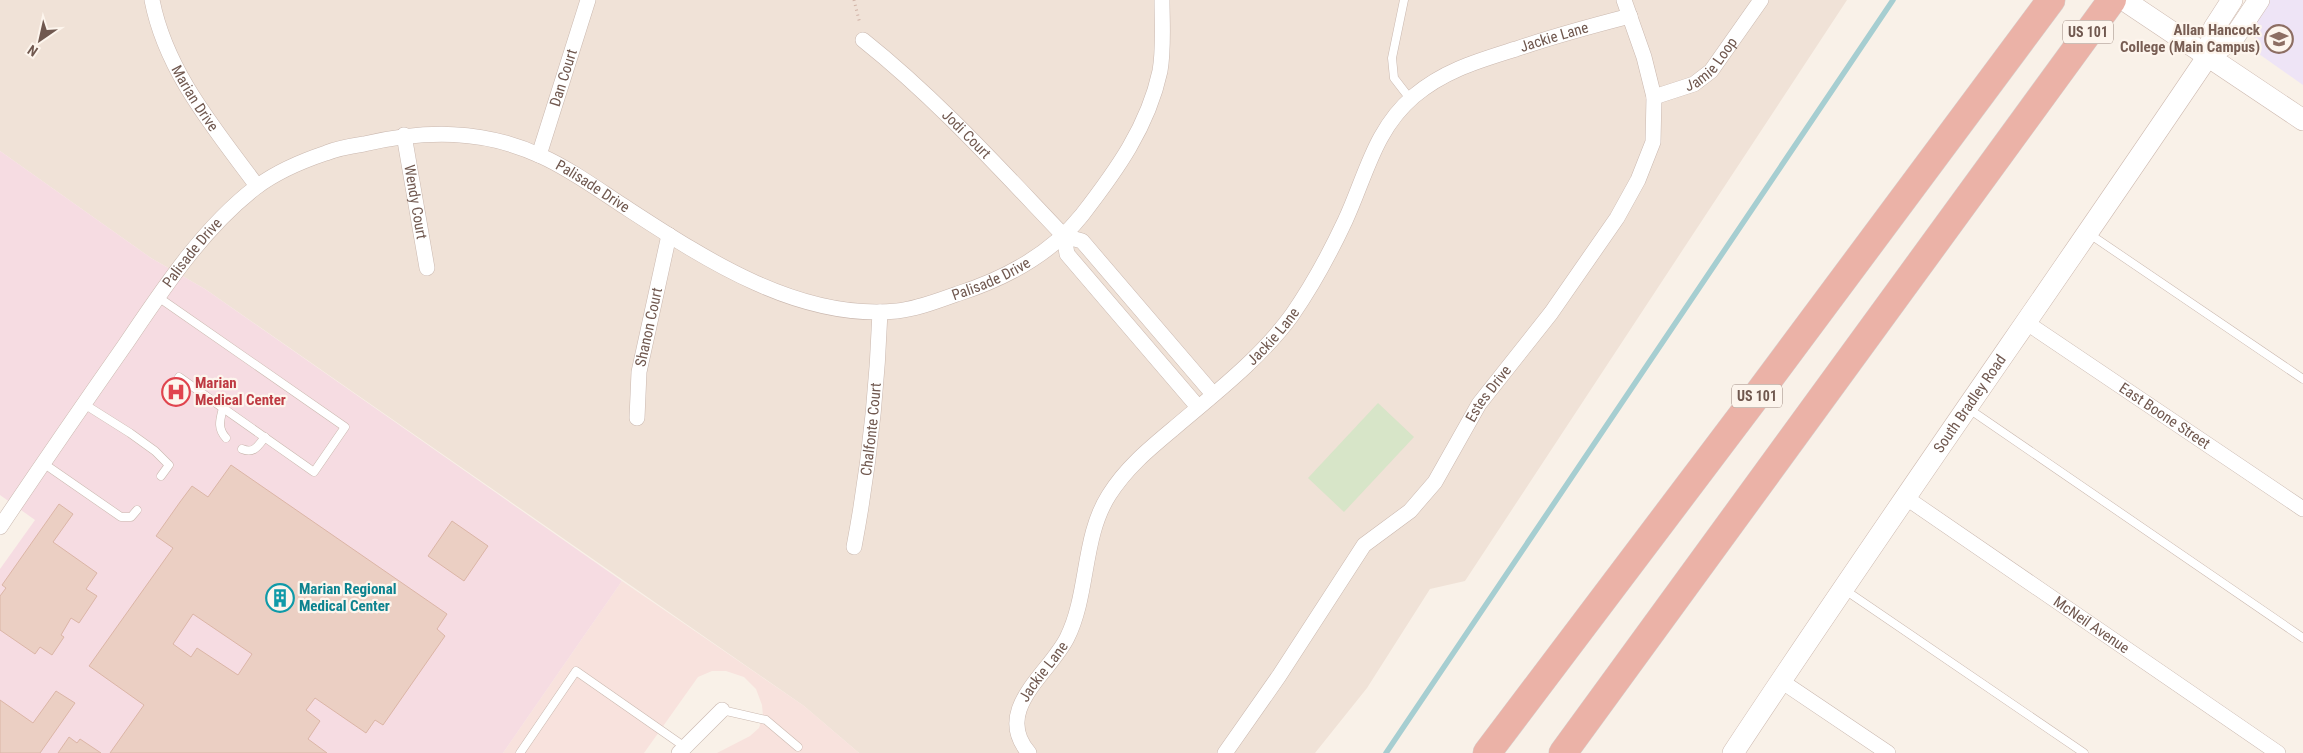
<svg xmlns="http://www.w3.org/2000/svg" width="2303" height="753" font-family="'Roboto Condensed',sans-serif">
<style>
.residential{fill:#f0e2d7}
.commercial{fill:#f8e2dd}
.education{fill:#eee4f6}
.medical{fill:#f6dce2}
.green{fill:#d7e5c8}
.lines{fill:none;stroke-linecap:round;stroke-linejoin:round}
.stream{stroke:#a6ced1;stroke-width:5.5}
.building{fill:#ebcfc3;stroke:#dbb5a6;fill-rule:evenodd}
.lane-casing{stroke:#cab8af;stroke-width:9}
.street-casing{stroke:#cab8af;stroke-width:16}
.secondary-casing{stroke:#cebab0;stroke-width:22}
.highway-casing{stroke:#d7d0ce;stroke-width:29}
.path{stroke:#d0b2a6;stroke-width:3;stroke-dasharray:1 4;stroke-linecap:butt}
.lane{stroke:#fff;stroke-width:8}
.street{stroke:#fff;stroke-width:15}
.secondary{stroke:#fff;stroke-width:21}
.highway{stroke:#ebb2a7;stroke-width:28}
.labels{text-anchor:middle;stroke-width:4.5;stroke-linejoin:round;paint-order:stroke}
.shield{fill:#fdf5ed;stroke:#9a877e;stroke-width:1}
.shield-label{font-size:14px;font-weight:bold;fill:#70584f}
.education-label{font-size:15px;font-weight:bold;fill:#785e54;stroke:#fdf5ed;text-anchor:end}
.street-label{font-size:15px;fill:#70584f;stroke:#fdf5ed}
.health-label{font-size:15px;font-weight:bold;fill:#be3a42;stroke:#fdf5ed;text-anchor:start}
.culture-label{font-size:15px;font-weight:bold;fill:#0d838f;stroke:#fdf5ed;text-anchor:start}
</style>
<rect width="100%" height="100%" fill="#f9f1e8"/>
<path class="residential" d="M0 0H1847L1465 581 1430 589 1367 688 1315 753H859L804 706 205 289 151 258 0 151Z"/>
<path class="commercial" d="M622 581 804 706 859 753H717L750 736 759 728 763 716 762 705 756 689 744 677 726 671H712L698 677 644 753H503Z"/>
<path class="education" d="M2268 0H2303V85L2259 54 2251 24Z"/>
<path class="medical" d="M0 151 151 258 205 289 622 581 503 753H0V569L35 520 0 495Z"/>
<path class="green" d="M1378 403 1414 437 1344 512 1308 478Z"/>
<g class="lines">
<path class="stream" d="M1386 753 1893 0"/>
</g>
<g class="building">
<path d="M231 465 447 614 437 629 445 636 383 725 375 720 366 733 315 698 306 710 320 721 308 739 327 753H110L144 705 89 666 173 548 156 536 180 502 192 486 208 497ZM193 614 252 654 238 675 197 648 191 657 173 644Z"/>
<path d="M59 504 73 514 53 542 97 573 86 589 97 596 79 623 71 618 61 635 64 637 52 655 40 647 35 654 0 630V596L6 588 2 585Z"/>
<path d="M452 521 488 546 464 581 428 556Z"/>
<path d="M56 691 75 703 40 753H0V700L33 723Z"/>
<path d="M69 737 77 743 80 739 101 753H58Z"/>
</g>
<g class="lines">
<defs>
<g id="lane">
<path d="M1404 0 1392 58 1394 78 1411 100"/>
<path d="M2088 233 2303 379"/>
<path d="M158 297 345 427 314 472 179 377"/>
<path d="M84 404 130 433 155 451 169 465 161 476"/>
<path d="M223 408C220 420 217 428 226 438"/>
<path d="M1969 409 2303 638"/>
<path d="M242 449C254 454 258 446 265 437"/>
<path d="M43 463 121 517H131L137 510"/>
<path d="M1845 590 2084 753"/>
<path d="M722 710 766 720 798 747"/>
<path d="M520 753 576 671 685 747"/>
</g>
<g id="street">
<path id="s1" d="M152 0C166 72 215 129 257 186"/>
<path id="s2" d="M863 40C937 99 999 168 1064 236L1082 241 1213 394"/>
<path id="s3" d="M1654 97 1694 84 1711 71 1761 0"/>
<path id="s4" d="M404 135 427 268"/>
<path id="s5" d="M539 155 588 0"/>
<path d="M1064 236 1067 254 1198 407"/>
<path id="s6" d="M2027 323 2303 509"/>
<path id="s7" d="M637 418 639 372 669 235"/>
<path id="s8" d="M1905 497 2278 753"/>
<path id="s9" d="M0 527C41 466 83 405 125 345 163 289 202 229 255 188 276 172 302 161 326 153 338 148 351 146 364 144 425 130 483 129 541 156 570 169 596 188 622 205 702 257 797 321 897 311 917 309 937 301 957 294 1004 279 1051 254 1082 215 1116 171 1148 127 1160 71 1164 48 1162 23 1162 0"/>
<path id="s10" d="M854 547C869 468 877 392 880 312"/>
<path d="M1781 681 1888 753"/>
<path d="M679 753 722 710"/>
<path id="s11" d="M1029 753C992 710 1049 674 1067 638 1089 594 1082 537 1109 495 1126 468 1149 449 1173 429 1214 394 1260 359 1292 315 1312 286 1330 253 1345 221 1366 176 1374 130 1414 96 1445 70 1478 61 1516 49 1554 36 1591 26 1630 16"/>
<path id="s12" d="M1225 753 1279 676 1364 545 1410 511 1435 482 1479 404 1551 313 1617 218 1638 180 1653 142 1654 97 1644 57 1624 0"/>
</g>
<g id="secondary">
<path d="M2124 0 2303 120"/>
<path d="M2208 56 2233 39 2259 0"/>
<path id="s13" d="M1733 753C1888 518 2051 289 2208 56L2214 28 2232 0"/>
</g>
<g id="highway">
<path d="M1487 753 1755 398 2051 0"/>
<path d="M1563 753 2112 0"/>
</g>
</defs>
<use href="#lane" class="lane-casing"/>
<use href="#street" class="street-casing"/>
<use href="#secondary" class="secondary-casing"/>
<use href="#highway" class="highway-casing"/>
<path class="path" d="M854 0 860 24"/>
<use href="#lane" class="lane"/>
<use href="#street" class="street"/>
<use href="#secondary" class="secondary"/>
<use href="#highway" class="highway"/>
</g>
<defs>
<symbol id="university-ring" viewBox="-11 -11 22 22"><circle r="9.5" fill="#fdf5ed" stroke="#8d6e63" stroke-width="1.5"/><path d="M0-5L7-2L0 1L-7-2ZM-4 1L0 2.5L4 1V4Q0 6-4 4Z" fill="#8d6e63"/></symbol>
<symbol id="hospital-ring" viewBox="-11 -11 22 22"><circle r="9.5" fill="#fdf5ed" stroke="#e0444e" stroke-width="1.5"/><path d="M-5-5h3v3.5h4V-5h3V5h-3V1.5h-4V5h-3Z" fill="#e0444e"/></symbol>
<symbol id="building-ring" viewBox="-11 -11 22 22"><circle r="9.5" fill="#fdf5ed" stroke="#0f9aa8" stroke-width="1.5"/><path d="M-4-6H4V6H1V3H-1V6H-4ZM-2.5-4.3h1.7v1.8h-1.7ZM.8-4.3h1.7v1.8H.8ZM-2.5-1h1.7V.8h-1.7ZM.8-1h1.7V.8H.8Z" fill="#0f9aa8"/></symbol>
</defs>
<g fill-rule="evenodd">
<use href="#university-ring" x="2263" y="23" width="32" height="32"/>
<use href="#hospital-ring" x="160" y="376" width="32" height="32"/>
<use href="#building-ring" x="264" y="582" width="32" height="32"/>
</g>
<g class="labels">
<g class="shield">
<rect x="2063" y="20.5" width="50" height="23" rx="4"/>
<rect x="1732" y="384.5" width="50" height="23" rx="4"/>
</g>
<g class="shield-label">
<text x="2088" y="37">US 101</text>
<text x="1757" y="401">US 101</text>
</g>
<g class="education-label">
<text x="2260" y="35">Allan Hancock<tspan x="2260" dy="17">College (Main Campus)</tspan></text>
</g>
<g class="street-label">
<text dy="5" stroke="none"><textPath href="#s11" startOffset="946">Jackie Lane</textPath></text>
<text dy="5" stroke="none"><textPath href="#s3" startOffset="68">Jamie Loop</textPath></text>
<text dy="5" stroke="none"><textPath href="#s5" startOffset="81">Dan Court</textPath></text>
<text dy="5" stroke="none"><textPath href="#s1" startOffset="108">Marian Drive</textPath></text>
<text dy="5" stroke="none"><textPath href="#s2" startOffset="140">Jodi Court</textPath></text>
<text dy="5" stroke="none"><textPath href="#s9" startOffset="785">Palisade Drive</textPath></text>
<text dy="5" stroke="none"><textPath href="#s4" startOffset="68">Wendy Court</textPath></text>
<text dy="5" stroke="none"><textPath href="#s9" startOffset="335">Palisade Drive</textPath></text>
<text dy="5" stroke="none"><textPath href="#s9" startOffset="1220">Palisade Drive</textPath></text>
<text dy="5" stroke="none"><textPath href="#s7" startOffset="92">Shanon Court</textPath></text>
<text dy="5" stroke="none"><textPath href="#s11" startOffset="512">Jackie Lane</textPath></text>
<text dy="5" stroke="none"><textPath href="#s12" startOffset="449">Estes Drive</textPath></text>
<text dy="5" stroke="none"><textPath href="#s13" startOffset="422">South Bradley Road</textPath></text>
<text dy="5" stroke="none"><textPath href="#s6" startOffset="166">East Boone Street</textPath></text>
<text dy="5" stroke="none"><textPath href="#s10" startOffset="119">Chalfonte Court</textPath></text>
<text dy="5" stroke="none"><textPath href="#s8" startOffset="226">McNeil Avenue</textPath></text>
<text dy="5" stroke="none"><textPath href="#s11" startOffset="92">Jackie Lane</textPath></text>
</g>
<g class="health-label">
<text x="195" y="388">Marian<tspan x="195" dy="17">Medical Center</tspan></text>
</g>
<g class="culture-label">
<text x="299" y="594">Marian Regional<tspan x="299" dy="17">Medical Center</tspan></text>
</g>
</g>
<g transform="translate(40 40) rotate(214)" stroke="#fdf5ed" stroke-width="4" paint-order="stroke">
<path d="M0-4L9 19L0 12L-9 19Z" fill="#70584f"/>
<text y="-8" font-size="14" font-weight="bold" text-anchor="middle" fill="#70584f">N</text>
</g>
</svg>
